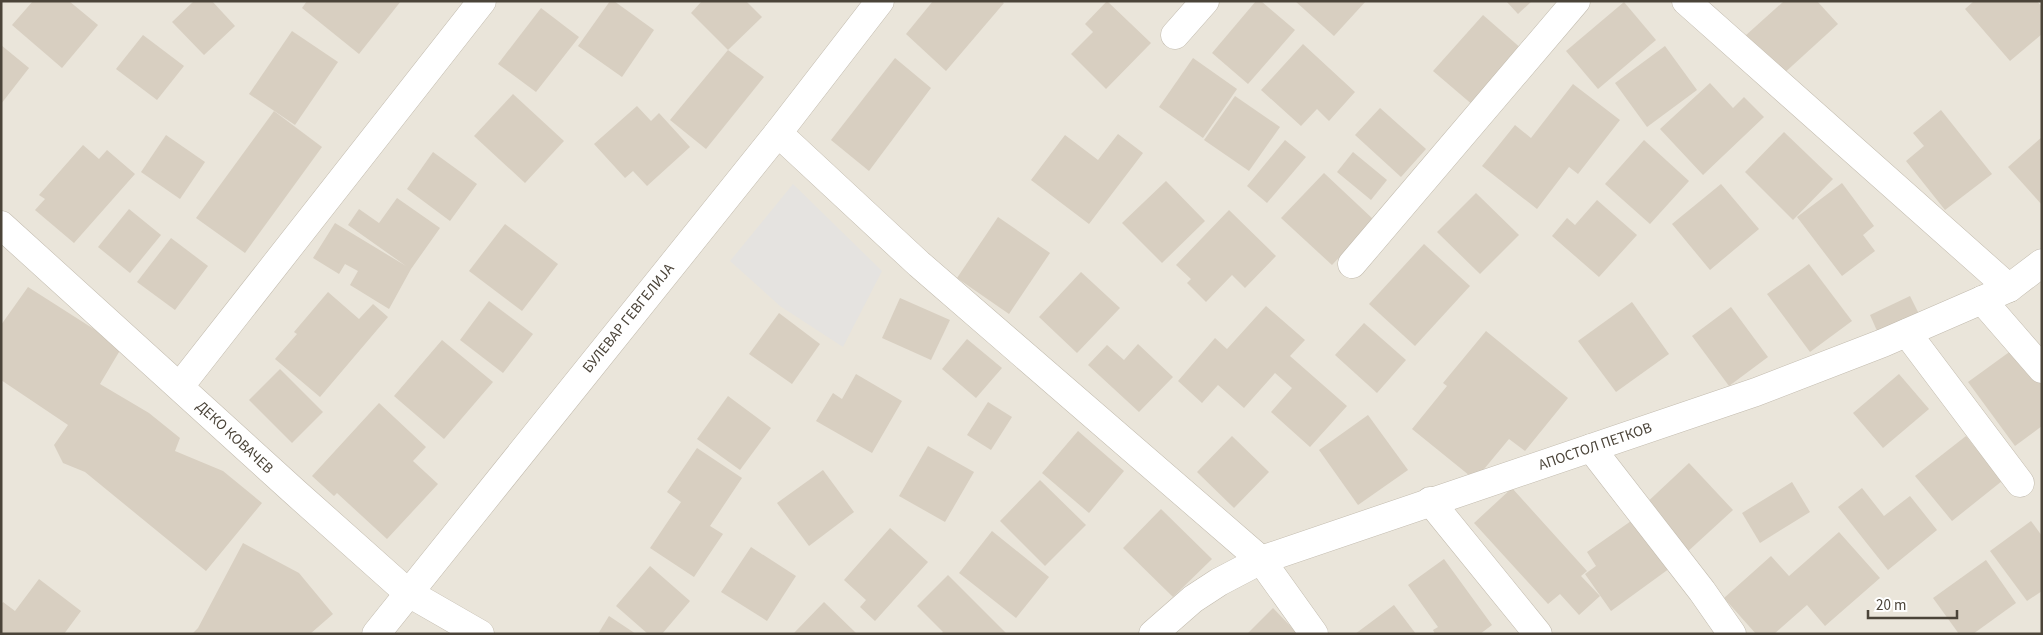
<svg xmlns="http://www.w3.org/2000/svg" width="2043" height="635" font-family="'Source Sans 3',sans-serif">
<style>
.residential{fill:#eae5da}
.parking{fill:#e5e3e0}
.building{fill:#d8cfc1}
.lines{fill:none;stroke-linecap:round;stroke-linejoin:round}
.street-casing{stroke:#c2bbae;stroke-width:29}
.street{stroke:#fff;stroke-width:28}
.labels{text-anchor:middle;stroke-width:4.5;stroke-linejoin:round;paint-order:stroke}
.street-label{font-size:15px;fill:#4b4439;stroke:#fff}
</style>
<rect width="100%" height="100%" fill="#f6f3ec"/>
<rect class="residential" x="1" y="1" width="2041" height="633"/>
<path class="parking" d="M793 184 882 271 843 347 780 306 730 261Z"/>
<g class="building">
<path d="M33 1H69L98 25 62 68 12 25Z"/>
<path d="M194 1H212L235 26 204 55 172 22Z"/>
<path d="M307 1H401L359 54 302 8Z"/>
<path d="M610 1H614L654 30 622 77 578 46Z"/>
<path d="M702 1H746L762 17 728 50 691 13Z"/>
<path d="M933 1H1001L1004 3 946 71 906 34Z"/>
<path d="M1107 1 1151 43 1106 89 1071 54 1093 32 1085 24Z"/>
<path d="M1256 1H1261L1295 30 1248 84 1212 53Z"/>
<path d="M1295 1H1366L1334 36Z"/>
<path d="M1506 1H1532L1518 14Z"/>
<path d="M1784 1H1817L1838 24 1781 76 1745 36Z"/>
<path d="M1974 1H2037L2042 7V34L2010 61 1965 9Z"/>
<path d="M1624 2 1656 40 1598 89 1566 51Z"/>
<path d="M541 8 579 37 536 92 498 64Z"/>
<path d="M1483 15 1523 50 1474 106 1433 71Z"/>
<path d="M292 31 338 62 295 125 249 94Z"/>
<path d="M143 35 184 66 157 100 116 69Z"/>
<path d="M1303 44 1355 92 1329 121 1317 109 1301 126 1261 90Z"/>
<path d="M1 45 29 68 1 104Z"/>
<path d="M1665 46 1697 90 1647 127 1615 83Z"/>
<path d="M728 50 764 77 706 149 670 120Z"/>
<path d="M895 58 931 88 869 171 831 140Z"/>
<path d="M1193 58 1237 89 1203 138 1159 107Z"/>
<path d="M1710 83 1733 108 1744 97 1764 117 1703 175 1660 129Z"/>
<path d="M1573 84 1620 120 1578 174 1569 167 1537 209 1482 166 1515 125 1531 138Z"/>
<path d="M513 94 564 141 525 183 474 136Z"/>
<path d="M1235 96 1280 127 1249 171 1204 140Z"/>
<path d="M637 106 651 121 659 113 690 147 647 186 633 171 625 178 594 144Z"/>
<path d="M1380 108 1426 149 1401 177 1355 135Z"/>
<path d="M1941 110 1992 174 1945 210 1906 161 1924 146 1913 133Z"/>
<path d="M274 111 322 147 245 253 196 218Z"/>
<path d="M1784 132 1833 179 1793 220 1745 172Z"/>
<path d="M1118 134 1143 153 1089 224 1031 180 1065 135 1098 160Z"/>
<path d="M166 135 205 162 180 199 141 172Z"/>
<path d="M2042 137V205L2008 167Z"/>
<path d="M1285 140 1306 157 1267 203 1247 186Z"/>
<path d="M1644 140 1689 181 1650 224 1605 184Z"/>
<path d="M83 145 99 159 107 150 135 174 74 243 35 210 45 199 39 195Z"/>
<path d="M433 152 477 184 450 221 407 189Z"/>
<path d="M1353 152 1387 180 1371 200 1337 172Z"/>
<path d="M1324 173 1374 220 1332 265 1281 218Z"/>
<path d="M1166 181 1205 221 1162 263 1122 223Z"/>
<path d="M1842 183 1874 226 1863 235 1875 251 1842 276 1797 217Z"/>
<path d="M1721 184 1759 229 1710 270 1672 224Z"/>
<path d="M1476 193 1519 235 1480 274 1437 232Z"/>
<path d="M397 198 440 228 411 269 389 309 350 285 358 271 345 264 339 274 313 258 335 223 406 266 348 225 359 209 379 223Z"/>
<path d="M1597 200 1637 235 1599 277 1552 236 1567 218 1575 225Z"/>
<path d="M129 209 161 235 130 273 98 247Z"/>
<path d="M1229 210 1276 256 1245 288 1232 275 1206 302 1187 283 1191 279 1176 265Z"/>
<path d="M998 217 1050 253 1009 314 957 278Z"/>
<path d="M505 224 558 264 522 311 469 271Z"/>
<path d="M171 238 208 266 175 310 137 282Z"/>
<path d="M1424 244 1470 286 1415 346 1369 304Z"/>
<path d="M1809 264 1852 321 1810 352 1767 294Z"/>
<path d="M1081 272 1120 308 1077 353 1039 317Z"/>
<path d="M28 287 122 347 100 384 149 413 180 438 175 451 223 471 262 503 206 571 85 472 63 463 54 445 68 425 1 380V325Z"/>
<path d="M328 292 359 319 373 304 388 317 320 397 275 359 297 334 294 332Z"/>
<path d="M1910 296 1919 314 1878 333 1870 315Z"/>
<path d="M900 298 950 320 931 360 882 338Z"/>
<path d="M489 301 533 334 503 373 460 340Z"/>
<path d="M1632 302 1669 354 1616 392 1578 341Z"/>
<path d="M1266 306 1305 340 1290 356 1347 406 1310 447 1271 412 1292 388 1275 373 1244 408 1218 385 1202 403 1178 381 1215 338 1227 349Z"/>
<path d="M1731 307 1768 357 1729 386 1692 336Z"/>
<path d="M779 313 820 344 792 384 749 354Z"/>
<path d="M1364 323 1406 360 1377 393 1335 355Z"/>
<path d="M1486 331 1568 398 1525 451 1509 439 1475 480 1412 429 1447 386 1443 383Z"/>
<path d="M967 339 1002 368 976 398 942 369Z"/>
<path d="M442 340 493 382 444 439 394 396Z"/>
<path d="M1138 344 1173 377 1139 412 1088 365 1107 345 1124 360Z"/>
<path d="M2019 345 2042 377V426L2015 446 1968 382Z"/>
<path d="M280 369 323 412 292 443 249 400Z"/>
<path d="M856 374 902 401 872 453 816 421 833 393 842 399Z"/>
<path d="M1899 374 1929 409 1883 448 1853 413Z"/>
<path d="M728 396 771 428 740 470 697 439Z"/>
<path d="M988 402 1012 417 991 450 967 435Z"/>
<path d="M379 403 426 447 413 461 438 484 387 539 337 493 334 496 312 476Z"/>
<path d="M1368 415 1408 470 1358 505 1319 450Z"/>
<path d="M1078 431 1124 471 1089 513 1042 473Z"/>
<path d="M1232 436 1269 472 1234 508 1197 472Z"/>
<path d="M1966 436 2002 481 1952 521 1915 476Z"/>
<path d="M928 446 974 472 945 522 899 496Z"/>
<path d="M697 448 742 478 710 526 723 534 694 577 650 548 681 502 667 492Z"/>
<path d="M1689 463 1733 510 1685 554 1641 508Z"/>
<path d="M823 470 854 512 809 546 777 503Z"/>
<path d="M1040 480 1086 525 1045 566 1000 521Z"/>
<path d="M1792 482 1810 512 1760 543 1742 513Z"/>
<path d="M1512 488 1587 571 1581 576 1600 596 1579 615 1560 594 1548 604 1474 523Z"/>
<path d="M1862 488 1884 516 1910 496 1937 530 1888 570 1838 507Z"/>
<path d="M1161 509 1212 559 1173 597 1123 548Z"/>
<path d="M1641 514 1677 563 1611 611 1585 574 1596 566 1587 552Z"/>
<path d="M2031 521 2042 536V591L2027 601 1990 551Z"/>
<path d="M890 528 928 562 875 621 860 607 866 600 844 580Z"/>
<path d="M992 531 1049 577 1016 618 959 573Z"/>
<path d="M1839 532 1880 578 1825 626 1807 605 1774 634H1756L1724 598 1771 556 1789 576Z"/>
<path d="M243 543 299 573 333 614 310 634H192L198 628Z"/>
<path d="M751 547 796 576 767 621 721 592Z"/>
<path d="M1444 559 1492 625 1480 634H1435L1433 630 1438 627 1408 585Z"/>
<path d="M1986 560 2016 603 1973 634H1959L1933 598Z"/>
<path d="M650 566 690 601 662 634H648L616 606Z"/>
<path d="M948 575 1007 634H941L943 632 917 606Z"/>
<path d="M39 579 81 611 64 634H1V605L3 602 15 611Z"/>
<path d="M824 602 857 634H793Z"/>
<path d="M1394 605 1416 634H1355Z"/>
<path d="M1273 608 1298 634H1247Z"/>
<path d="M609 616 636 634H598Z"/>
</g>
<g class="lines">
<defs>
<g id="street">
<path d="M1686 1 2009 288"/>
<path d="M1175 35 1205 1"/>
<path d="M778 133 919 264 1261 560 1314 634"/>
<path d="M1 225 296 493 407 592 480 634"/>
<path d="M1352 264 1576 1"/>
<path d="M1982 300 2042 369"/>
<path d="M1907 333 2020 483"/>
<path d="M180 386 482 1"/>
<path d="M1591 448 1702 591 1732 634"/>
<path d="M1430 501 1538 634"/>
<path d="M376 634 778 133 880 1"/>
<path d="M1153 634 1193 599 1219 582 1261 560 1756 392 1883 343 1982 300 2009 288 2042 263"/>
</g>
</defs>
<use href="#street" class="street-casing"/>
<use href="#street" class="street"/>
</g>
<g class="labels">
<g class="street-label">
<text transform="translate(628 318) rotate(-51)" y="5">БУЛЕВАР ГЕВГЕЛИЈА</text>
<text transform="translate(235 437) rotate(43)" y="5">ДЕКО КОВАЧЕВ</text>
<text transform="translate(1595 446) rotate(-19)" y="5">АПОСТОЛ ПЕТКОВ</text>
</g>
</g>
<rect width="2043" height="635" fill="none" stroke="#4b4439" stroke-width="5"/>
<path d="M1868 610v8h89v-8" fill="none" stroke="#4b4439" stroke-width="2.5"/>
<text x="1876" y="610" font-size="15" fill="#4b4439" stroke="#ffffff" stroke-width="4" paint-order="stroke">20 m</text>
</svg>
